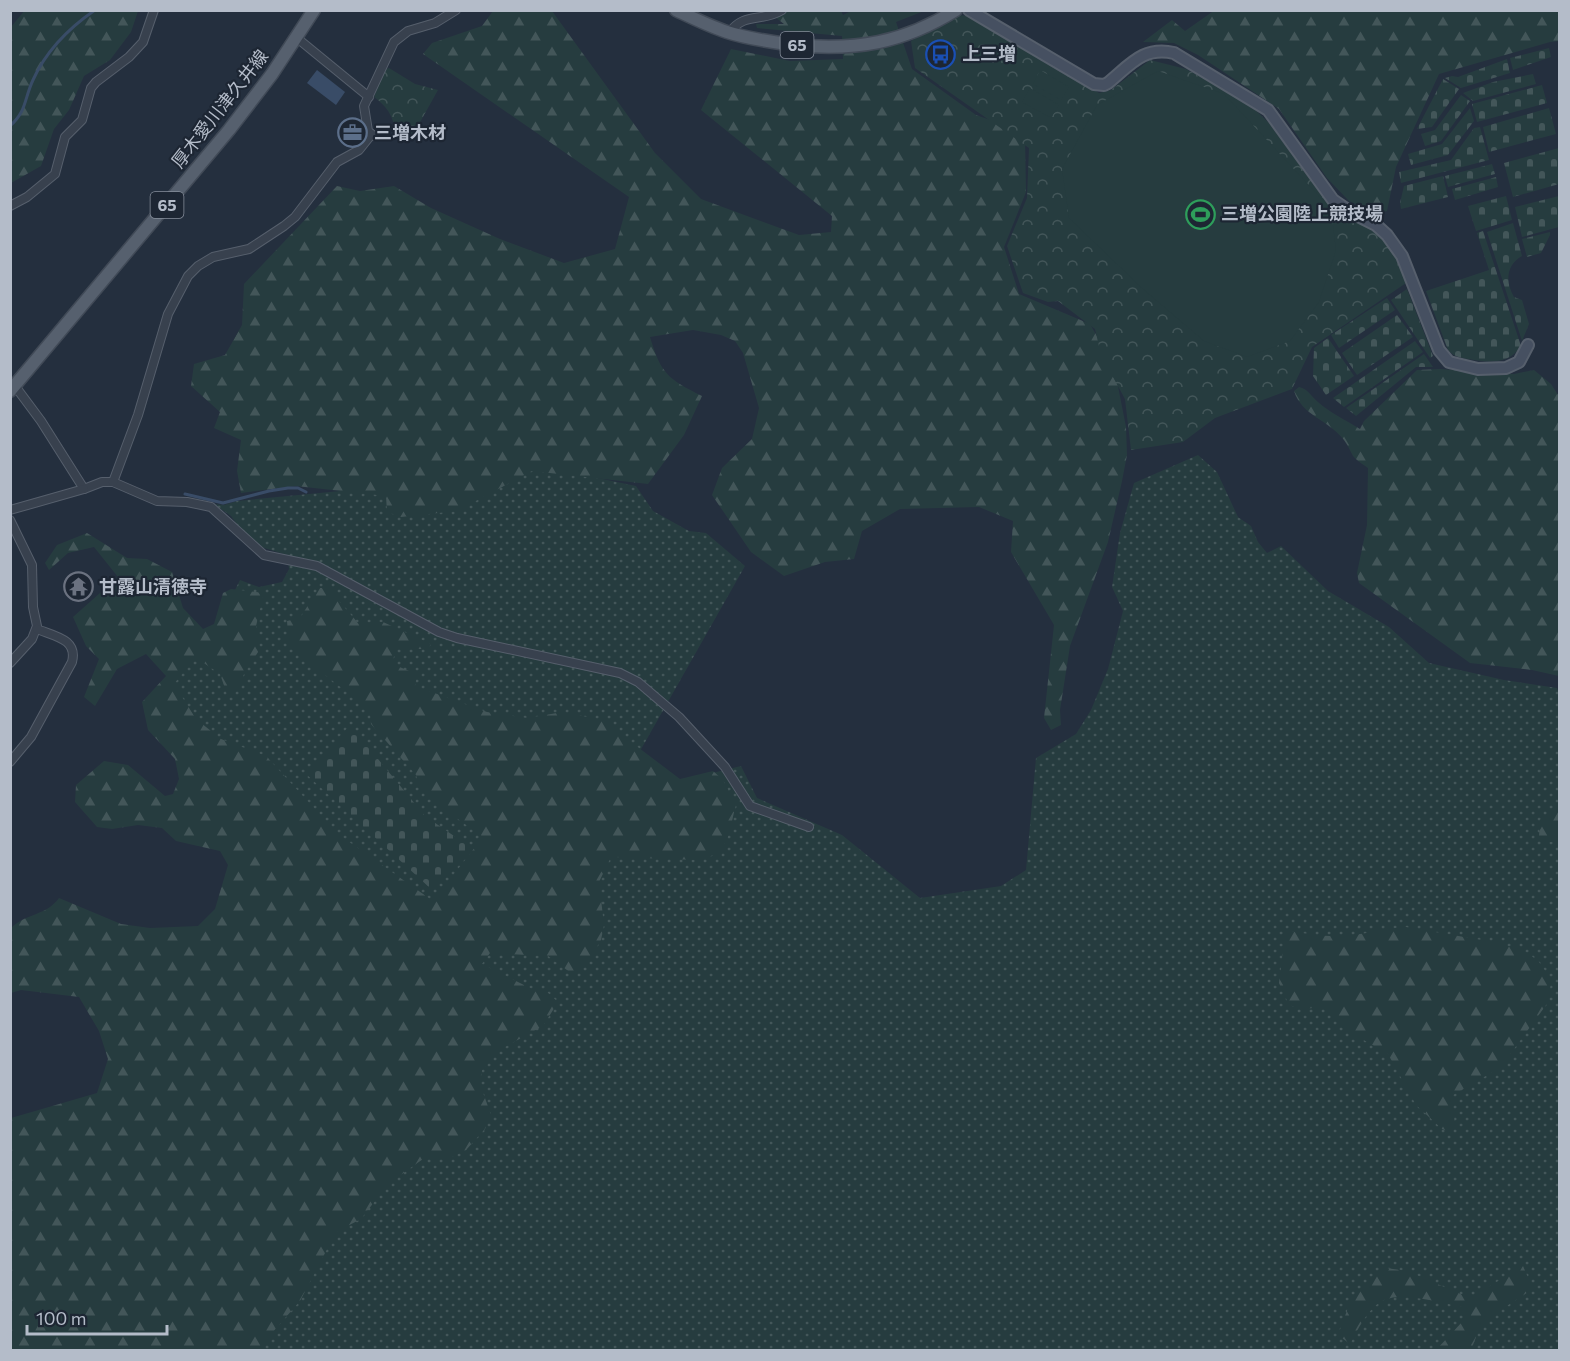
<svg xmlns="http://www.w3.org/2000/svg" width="1570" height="1361" font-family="Commissioner,'Noto Sans JP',sans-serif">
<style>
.grass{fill:url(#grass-dots)}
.forest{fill:url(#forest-firs)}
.cemetery{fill:url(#cemetery-stones)}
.park{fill:url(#park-crowns)}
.pitch{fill:#263c3f}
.water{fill:#394c67}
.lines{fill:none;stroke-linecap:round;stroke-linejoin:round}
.stream{stroke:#394c67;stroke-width:3}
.street-casing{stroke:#565f6c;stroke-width:10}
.secondary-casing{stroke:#565f6c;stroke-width:14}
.primary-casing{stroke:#414a57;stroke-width:15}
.street{stroke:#38414e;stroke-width:8}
.secondary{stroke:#465061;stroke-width:10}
.primary{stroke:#56606e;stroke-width:12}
.labels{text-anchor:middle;stroke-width:4.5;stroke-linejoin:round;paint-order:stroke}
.shield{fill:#1d2633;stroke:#878f9c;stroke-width:1.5}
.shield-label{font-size:16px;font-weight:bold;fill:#b4bcc9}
.poi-label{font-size:18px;font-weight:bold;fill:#b4bcc9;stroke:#1d2633;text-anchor:start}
.street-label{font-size:18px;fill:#b4bcc9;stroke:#1d2633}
</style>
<defs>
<pattern id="grass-dots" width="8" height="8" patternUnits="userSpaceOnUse" patternTransform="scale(1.5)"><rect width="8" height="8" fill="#263c3f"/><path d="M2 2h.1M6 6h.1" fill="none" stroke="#435659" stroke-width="1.8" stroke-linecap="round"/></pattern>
<pattern id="forest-firs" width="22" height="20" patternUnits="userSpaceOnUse" patternTransform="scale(1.5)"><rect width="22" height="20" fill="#263c3f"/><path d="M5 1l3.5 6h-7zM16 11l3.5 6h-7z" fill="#435659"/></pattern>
<pattern id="cemetery-stones" width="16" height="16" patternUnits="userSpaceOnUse" patternTransform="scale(1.5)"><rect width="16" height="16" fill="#263c3f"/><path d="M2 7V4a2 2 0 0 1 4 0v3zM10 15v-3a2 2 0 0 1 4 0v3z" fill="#435659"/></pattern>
<pattern id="park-crowns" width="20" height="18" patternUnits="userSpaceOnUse" patternTransform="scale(1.5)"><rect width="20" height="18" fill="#263c3f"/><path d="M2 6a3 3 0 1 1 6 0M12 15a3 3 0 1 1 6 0" fill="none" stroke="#435659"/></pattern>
</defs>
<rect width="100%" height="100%" fill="#242f3e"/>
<path class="grass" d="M1198 455 1217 472 1238 517 1251 526 1258 542 1267 553 1281 546 1328 591 1389 627 1429 663 1504 680 1557 688 1559 693V1350H145L307 972 169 685 223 614 240 580 259 587 282 582 289 569 287 555 261 547 242 531 231 516 214 504 224 505 237 501 497 476 531 464 636 486 653 511 689 531 706 533 745 566 614 797 741 766 757 798 842 835 920 898 1001 886 1026 870 1036 758 1076 734 1091 710 1108 669 1123 611 1112 587 1120 533 1134 483Z"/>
<g class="forest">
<path d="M25 10 138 11 131 32 110 60 84 76 69 110 54 129 41 166 11 183V27Z"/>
<path d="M1215 10 1559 11V41L1550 42 1439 74 1396 167 1387 211 1377 214 1349 201 1327 178 1279 109 1198 55 1174 43 1143 42 1172 20 1185 31Z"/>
<path d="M493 11H552L655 153 701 199 799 235 831 232 832 216 701 110 731 49 790 61 843 59 842 36 757 28 756 24H784L767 11H841L843 15 851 11H924L896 22 912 69 976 115 1013 128 1025 139 1026 192 1004 247 1019 294 1090 324 1114 366 1126 427 1127 455 1122 481 1108 542 1070 646 1060 710 1061 725 1051 730 1044 718 1054 625 1011 552 1013 521 979 507 900 509 862 531 854 559 825 562 784 576 751 552 712 495 722 468 752 439 759 408 743 353 735 341 721 335 693 330 650 337C661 374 668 379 702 396L684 435 648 484 532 471 457 511 401 517 387 512 386 496 296 486 241 493 237 471 241 440 214 428 220 412 191 386 194 364 225 355 242 325 244 284 337 186 360 191 394 186 431 208 500 239 564 263 615 249 629 197 423 54 432 43 482 26Z"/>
<path d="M1440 369 1514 374 1534 370 1551 384 1560 398 1559 676 1532 670 1470 663 1359 583 1357 573 1367 525 1368 468C1364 465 1357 461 1353 456 1350 451 1348 445 1344 440 1329 420 1302 416 1294 391L1299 387C1308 389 1311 396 1318 402 1330 413 1346 420 1360 429L1364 421 1417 370Z"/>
<path d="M87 533 127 558 147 559 172 572 183 608 203 629 214 624 223 593 231 589 264 593 256 626 260 649 245 672 236 692 227 694 220 674 195 657 174 684 196 719 221 739 266 756 338 834 433 901 483 837 448 812 419 787 416 775 371 724 370 710 289 647 287 621 300 618 319 588H328L358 623 383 622 431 644 428 649H396L392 664 417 674 415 686 487 712 527 718 563 712 602 720 680 779 713 771 723 780 736 805C728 833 731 853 699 860L611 857 599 882 604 925 601 940 585 967 571 973 548 956 490 953 482 964 534 990 547 992 558 1002 543 1026 503 1048 482 1070 480 1084 491 1115 485 1129 466 1150 452 1157 423 1159 388 1184 361 1219 336 1232 300 1301 257 1350H11V1118L97 1093 108 1059 99 1031 79 997 21 990 11 993V928C26 913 46 916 59 898L121 924 150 928 198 926 215 909 228 865 220 851 176 841 162 828 138 825 112 829 97 827 75 802 76 785 104 761 128 765 165 796 173 794 179 779 175 759 148 730 142 702 166 676 146 654 117 669 95 706 84 697 99 659 86 646 73 617 118 577 94 547 68 553 49 570 45 563 57 545Z"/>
<path d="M1553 809H1559V842H1550L1539 837 1540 820Z"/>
<path d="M1406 927 1499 943 1528 953 1539 962 1551 979 1549 1001 1506 1060 1496 1070 1453 1095C1449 1106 1457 1117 1454 1129L1448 1131 1442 1129 1416 1105 1388 1054 1348 1031 1331 1009 1324 1007 1302 1009 1289 1005 1279 983 1285 936 1290 931C1308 934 1325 937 1343 936 1364 935 1384 928 1406 927Z"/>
<path d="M1523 1266 1533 1289 1482 1322 1471 1350H1436L1463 1321V1307C1441 1303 1399 1290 1380 1302 1366 1312 1358 1329 1350 1344L1338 1335 1352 1297 1386 1268 1407 1271 1463 1295H1475Z"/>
</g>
<g class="cemetery">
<path d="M1549 48 1551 57 1513 70 1510 58Z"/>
<path d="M1507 59 1510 73 1461 88 1445 78 1452 76 1458 77Z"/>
<path d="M1533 74 1536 84 1473 101 1463 93 1493 82Z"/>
<path d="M1443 79 1459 89 1432 127 1417 129Z"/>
<path d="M1542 85 1547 103 1477 122 1472 104Z"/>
<path d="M1461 95 1470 101 1441 141 1425 146 1421 134 1435 130Z"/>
<path d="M1470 108 1474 121 1448 155 1411 165 1408 154 1442 144Z"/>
<path d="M1549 108 1556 134 1489 152 1483 127Z"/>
<path d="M1480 127 1489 160 1401 183 1399 172 1451 160 1474 128Z"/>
<path d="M1559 148V184L1513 197 1504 163Z"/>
<path d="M1492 164 1495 174 1448 187 1445 176Z"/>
<path d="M1443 176 1448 197 1401 209 1400 203 1404 186Z"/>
<path d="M1496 177 1498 187 1455 200 1452 189Z"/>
<path d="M1506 196 1512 220 1476 231 1468 206Z"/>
<path d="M1559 196V227L1522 237 1515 207Z"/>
<path d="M1513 223 1522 256C1506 265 1505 282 1514 297L1522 300 1529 324 1522 341 1487 232Z"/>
<path d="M1483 231 1521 346C1510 363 1492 363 1474 360 1463 358 1455 358 1448 350L1426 291 1489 270 1477 233Z"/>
<path d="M1550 232V235L1541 253 1527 257 1522 239Z"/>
<path d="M1407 289 1433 356 1430 358 1391 300Z"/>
<path d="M1387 298 1395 310 1339 348 1331 335Z"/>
<path d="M1397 315 1413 337 1357 375 1342 353Z"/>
<path d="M1328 338 1354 376 1326 395 1313 376 1314 348Z"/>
<path d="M1415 341 1423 352 1344 407 1333 398Z"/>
<path d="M1424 354 1433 367H1416L1356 416 1346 408Z"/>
<path d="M350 725 425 816 470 847 431 889 306 774Z"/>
</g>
<g class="park">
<path d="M960 15 974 17 1099 93 1111 90 1150 60 1186 69 1248 103 1269 123 1317 189 1335 208 1365 224 1386 242 1401 263 1406 283 1312 347 1292 389 1215 418 1183 442 1131 450 1125 399 1101 355 1095 329 1058 301 1048 302 1023 293 1007 246 1027 198 1029 148 915 68 911 41Z"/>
<path d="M389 68 415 84 438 90 409 142 402 141 396 136C394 118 389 108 374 97L385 69Z"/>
</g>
<g class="pitch">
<path d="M1040 70 1069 87 1061 100 1033 84Z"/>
<path d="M1158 71 1224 94 1331 209 1336 250 1319 302 1290 341 1247 357 1204 341 1143 289 1069 218 1062 169 1097 105Z"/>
<path d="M1030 88 1059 105 1051 118 1022 102Z"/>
</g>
<path class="water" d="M317 70 345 92 336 105 307 83Z"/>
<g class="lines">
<g class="stream">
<path d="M10 126C27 111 24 99 33 80 46 51 69 28 95 10"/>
<path d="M185 494 223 503 269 491 288 488H298L306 492"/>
</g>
<defs>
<g id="street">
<path d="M729 33C745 11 761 23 782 10"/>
<path d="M297 38 369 97"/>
<path d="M374 136 368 131 364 106 394 42 408 31 435 23 456 10"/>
<path d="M10 206 27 197 55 174 65 137 82 120 91 88 96 82 129 57 143 42 154 10"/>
<path d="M15 386 41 421 84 489 102 482H113L157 501 187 502 211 507 264 555 317 566 439 632 457 638 620 673 638 682 679 717 725 767 750 806 809 827"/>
<path d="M113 482 138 415 168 314 188 276 198 266 213 257 249 249 284 226 295 217 337 162 359 150 371 135"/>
<path d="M10 510 84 489"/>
<path d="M10 520 32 565 33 607 37 626 32 639 10 663"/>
<path d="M10 762 31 737 72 662C78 639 54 636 37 629"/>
</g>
<path id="secondary" d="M969 10 1094 84 1104 85 1108 83C1130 65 1143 46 1174 53L1268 110 1333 200 1352 213 1376 225 1387 235 1402 256 1439 350 1449 362 1478 369 1506 368 1519 362 1528 345"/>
<g id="primary">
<path d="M676 10C693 18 709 26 727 32 748 39 772 42 794 45 856 51 903 43 956 10"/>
<path d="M10 391 229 130 272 74 314 10"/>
</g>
</defs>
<use href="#street" class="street-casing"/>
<use href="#secondary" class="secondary-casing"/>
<use href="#primary" class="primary-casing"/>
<use href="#street" class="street"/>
<use href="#secondary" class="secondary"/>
<use href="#primary" class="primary"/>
</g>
<defs>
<symbol id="bus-ring" viewBox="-11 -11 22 22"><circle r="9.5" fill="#1d2633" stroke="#1a4fb4" stroke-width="1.5"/><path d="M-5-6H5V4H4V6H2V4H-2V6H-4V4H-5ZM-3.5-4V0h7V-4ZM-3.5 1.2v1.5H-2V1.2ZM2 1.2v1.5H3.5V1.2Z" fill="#1a4fb4"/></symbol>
<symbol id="office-ring" viewBox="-11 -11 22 22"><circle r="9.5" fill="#1d2633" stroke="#5c6f8a" stroke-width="1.5"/><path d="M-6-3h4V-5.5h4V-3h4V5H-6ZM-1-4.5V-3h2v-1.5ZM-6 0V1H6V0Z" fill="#5c6f8a"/></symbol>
<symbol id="stadium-ring" viewBox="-11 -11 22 22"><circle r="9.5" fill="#1d2633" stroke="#2e9e5b" stroke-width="1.5"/><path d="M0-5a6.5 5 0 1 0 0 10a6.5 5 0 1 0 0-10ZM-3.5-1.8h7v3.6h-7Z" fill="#2e9e5b"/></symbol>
<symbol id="temple-ring" viewBox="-11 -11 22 22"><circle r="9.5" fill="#1d2633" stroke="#6b7280" stroke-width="1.5"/><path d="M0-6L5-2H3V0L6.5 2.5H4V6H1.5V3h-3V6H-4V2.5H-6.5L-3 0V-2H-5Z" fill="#6b7280"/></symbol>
</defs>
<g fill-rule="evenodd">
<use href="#bus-ring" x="924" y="38" width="33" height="33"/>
<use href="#office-ring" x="336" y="116" width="33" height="33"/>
<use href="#stadium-ring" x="1184" y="198" width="33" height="33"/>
<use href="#temple-ring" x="62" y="570" width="33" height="33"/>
</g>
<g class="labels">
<g class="shield">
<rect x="780.5" y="32" width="33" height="26" rx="4.5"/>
<rect x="150.5" y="192" width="33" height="26" rx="4.5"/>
</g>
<g class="shield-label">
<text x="797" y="51">65</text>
<text x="167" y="211">65</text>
</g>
<g class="poi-label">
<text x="962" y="60">上三増</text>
<text x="374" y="139">三増木材</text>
<text x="1221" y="220">三増公園陸上競技場</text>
<text x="99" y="593">甘露山清徳寺</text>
</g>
<g class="street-label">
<text transform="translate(220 109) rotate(-52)" y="6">厚木愛川津久井線</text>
</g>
</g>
<rect width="1570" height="1361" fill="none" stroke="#b4bcc9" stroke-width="24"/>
<path d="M27 1325v9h140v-9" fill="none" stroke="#b4bcc9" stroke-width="3"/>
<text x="36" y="1325" font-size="18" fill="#b4bcc9" stroke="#1d2633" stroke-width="4.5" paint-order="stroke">100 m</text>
</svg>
